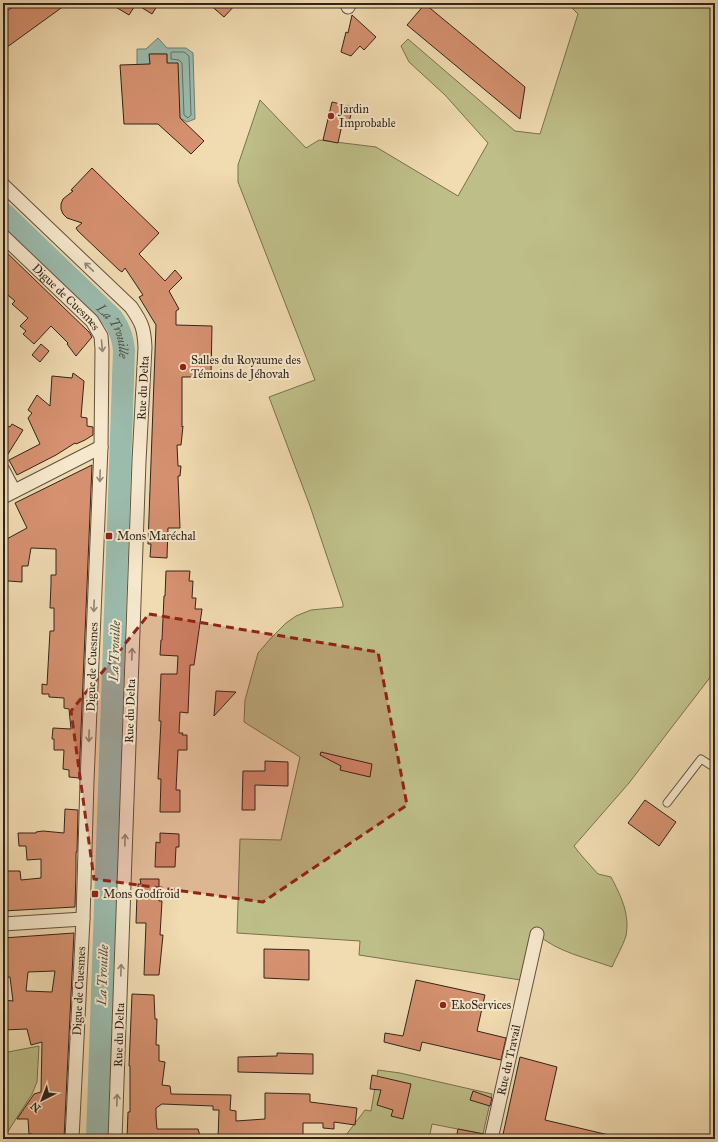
<svg xmlns="http://www.w3.org/2000/svg" width="718" height="1142" font-family="'IM FELL Great Primer',serif">
<style>
.green{fill:#bebe88;stroke:#777152}
.water{fill:#9bbbad;stroke:#707f73}
.lines{fill:none;stroke-linecap:round;stroke-linejoin:round}
.shore{stroke:#667064;stroke-width:1}
.river{stroke:#9bbbad;stroke-width:22}
.building{fill:#d69170;stroke:#30241b;fill-rule:evenodd}
.lane-casing{stroke:#605240;stroke-width:9}
.street-casing{stroke:#605240;stroke-width:15}
.lane{stroke:#f6e8cc;stroke-width:7}
.street{stroke:#f6e8cc;stroke-width:13}
.oneway{stroke:#938674}
.marked{fill:#8f2418;fill-opacity:0.2;stroke:#8f2418;stroke-width:3;stroke-dasharray:8 5;stroke-linejoin:round}
.poi-dot{fill:#8f2418;stroke:#f6e8cc;stroke-width:1.5}
.labels{text-anchor:middle;stroke-width:4;stroke-linejoin:round;paint-order:stroke}
.poi-label{font-size:12px;fill:#30241b;stroke:#f6e8cc;text-anchor:start}
.street-label{font-size:12px;fill:#30241b;stroke:#f6e8cc}
.water-label{font-size:13px;font-style:italic;fill:#505147;stroke:#f6e8cc}
</style>
<rect width="100%" height="100%" fill="#f1dbb1"/>
<filter id="stains"><feTurbulence type="fractalNoise" baseFrequency=".005" numOctaves="4"/><feColorMatrix values="0 0 0 0 .2 0 0 0 0 .09 0 0 0 0 .02 0 0 0 .5 -.17"/></filter>
<radialGradient id="worn" r=".72"><stop offset=".6" stop-color="#630" stop-opacity="0"/><stop offset="1" stop-color="#630" stop-opacity=".3"/></radialGradient>
<g class="green">
<path d="M567 3H715V671L629 783 574 846 581 855 598 874 611 877C621 896 630 914 626 936 623 946 616 957 612 967 587 958 557 952 537 934L527 981 359 955 360 941 237 933 240 839 281 840 300 757 244 722 245 700 258 653 272 637 286 623 296 616 311 610 343 607V604L310 506 269 397 315 380 238 182V165L260 100 306 148 319 140 376 147 458 196 488 143 445 95 409 62 401 46 408 39 515 131 540 134 578 14Z"/>
<path d="M39 1046 37 1082 32 1094 5 1136H3V1053Z"/>
<path d="M378 1070 400 1073 492 1094 483 1134 432 1124 429 1139H343L365 1110 371 1111Z"/>
</g>
<path class="water" d="M158 38 167 48H186L193 53 195 119 187 122 180 118 167 64V54H150V64L137 65V49H146Z"/>
<g class="lines">
<path class="shore" d="M173 52H184L189 56 191 115 188 118 184 115 182 63 179 60 171 59V53Z"/>
<path class="river" id="s1" d="M3 213 113 319C120 329 123 338 124 350L97 1139"/>
</g>
<g class="building">
<path d="M18 3H68L3 50V14Z"/>
<path d="M109 3H159L152 14 136 4 129 15Z"/>
<path d="M208 3H237L224 17Z"/>
<path d="M425 4 525 87 520 119 407 25Z"/>
<path d="M352 15 376 37 364 50 360 46 351 56 341 52 346 32 348 33Z"/>
<path d="M149 54H167V63H178L180 118 204 141 191 154 158 124H124L120 65 150 64Z"/>
<path d="M332 102 353 107 349 122 343 120 338 143 323 140Z"/>
<path d="M92 168 159 233 139 254 165 281 175 270 182 278 169 291 179 309 176 311V325L212 326 211 377H182V427L183 426 181 445H177L178 466H181L180 476H178L180 528H168L167 558 150 557 151 544H148L156 325 139 297 143 295 125 268 122 272 119 270 78 231 76 228 82 223 67 218 63 214 61 209V204L63 199 73 191 71 190Z"/>
<path d="M3 249 89 332 92 337 76 356 67 344 68 343 51 326 34 344 23 334 26 331 20 326 28 318 12 304 15 301 3 291Z"/>
<path d="M41 344 49 351 40 362 32 355Z"/>
<path d="M73 373 84 381 81 417 87 418V426L93 427V435L85 440 76 444 75 443 56 455 17 475 9 460 40 444 28 418 32 413 28 410 37 395 50 406 52 376 72 378Z"/>
<path d="M3 424 10 427 12 424 23 430 3 462Z"/>
<path d="M92 465 79 778 69 777V770L63 769 64 750H54V739H52L53 728 71 729 69 709 64 708V698L49 697V694H42V684L47 685 50 631H54V608H50L51 584V575H56V549L31 548 28 566H22V582L9 581 3 584V541L27 528 15 503Z"/>
<path d="M166 571H190L189 581H193L192 598H196L195 609H202L194 665H190L188 713 180 712 179 733H183L182 735H187V750H178L176 790H180V812H160L161 779H158L161 721H159L161 674H177L178 656 160 655 161 640H162L164 596H165Z"/>
<path d="M216 691 236 692 214 716Z"/>
<path d="M321 752 372 764 370 777 340 770 341 766 320 755Z"/>
<path d="M265 761 288 762V786L255 785V810H242L243 771H265Z"/>
<path d="M645 800 676 822 659 846 628 823Z"/>
<path d="M65 809 78 810 77 852H76V871L75 907 3 911V871H20L21 880 41 878V859L27 860 26 846H19L18 833H36V832L43 831 64 833Z"/>
<path d="M160 833 179 834V847H176L175 867H155L156 842 160 843Z"/>
<path d="M140 879H159V901H162L160 935H163L159 975H144L146 923H136L137 895 138 894V884H141Z"/>
<path d="M74 933 64 1139H41L42 1136H32V1134H29L28 1119H17L34 1094 41 1092 42 1042 31 1045 27 1029 3 1030V1000L13 1001 10 977H3V938ZM55 971 52 992 26 991 28 972Z"/>
<path d="M264 949 309 950V980L264 978Z"/>
<path d="M416 980 485 995 477 1031 506 1038 501 1060 422 1042 420 1051 384 1042 385 1033 403 1036Z"/>
<path d="M132 994 154 995 155 1019H157L156 1045H159V1061L165 1062 162 1085 170 1086 171 1094 231 1095 230 1110 236 1111V1121L265 1119V1093L310 1094V1102L357 1108 355 1125 334 1122V1129L323 1128V1123H303V1139H218L219 1110H213V1106L162 1104 156 1108V1117L157 1129H198L201 1139H127L128 1112H130V1066H129Z"/>
<path d="M277 1053 313 1054V1074L238 1072V1057L277 1056Z"/>
<path d="M520 1057 557 1067 545 1120 609 1135 608 1139H502Z"/>
<path d="M372 1075 411 1084 403 1119 391 1116 393 1110 377 1105 381 1090 370 1089Z"/>
<path d="M473 1091 492 1098 490 1106 470 1100Z"/>
<path d="M458 1129 484 1134 483 1139H456Z"/>
</g>
<g class="lines">
<defs>
<path id="lane" d="M667 803 701 759 715 768"/>
<g id="street">
<path d="M348 7 350 3"/>
<path d="M3 185 131 307C142 323 144 328 145 347L139 461 115 1139"/>
<path id="s2" d="M3 236 92 321 101 336 102 349 101 447 87 781 83 919 72 1139"/>
<path d="M3 470 14 491"/>
<path d="M3 497 101 447"/>
<path d="M3 924 83 919"/>
<path id="s3" d="M491 1139 537 934"/>
</g>
</defs>
<use href="#lane" class="lane-casing"/>
<use href="#street" class="street-casing"/>
<use href="#lane" class="lane"/>
<use href="#street" class="street"/>
</g>
<defs><path id="oneway-shaft" d="M-6 0H5M1.5-3L5.5 0L1.5 3" fill="none" stroke-width="1.6" stroke-linecap="round" stroke-linejoin="round"/></defs>
<g class="oneway">
<use href="#oneway-shaft" transform="translate(89 267) rotate(-136)"/>
<use href="#oneway-shaft" transform="translate(102 346) rotate(85)"/>
<use href="#oneway-shaft" transform="translate(100 476) rotate(92)"/>
<use href="#oneway-shaft" transform="translate(94 606) rotate(92)"/>
<use href="#oneway-shaft" transform="translate(132 654) rotate(-88)"/>
<use href="#oneway-shaft" transform="translate(89 736) rotate(92)"/>
<use href="#oneway-shaft" transform="translate(125 840) rotate(-88)"/>
<use href="#oneway-shaft" transform="translate(121 970) rotate(-88)"/>
<use href="#oneway-shaft" transform="translate(117 1100) rotate(-88)"/>
</g>
<path class="marked" d="M149 614 378 652 407 805 263 902 94 879 71 711Z"/>
<g class="poi-dot">
<circle cx="331" cy="116" r="4"/>
<circle cx="183" cy="367" r="4"/>
<rect x="105" y="532" width="8" height="8" rx="2"/>
<rect x="91" y="890" width="8" height="8" rx="2"/>
<circle cx="443" cy="1005" r="4"/>
</g>
<g class="labels">
<g class="poi-label">
<text x="339" y="113">Jardin<tspan x="339" dy="14">Improbable</tspan></text>
<text x="191" y="364">Salles du Royaume des<tspan x="191" dy="14">Témoins de Jéhovah</tspan></text>
<text x="117" y="540">Mons Maréchal</text>
<text x="103" y="898">Mons Godfroid</text>
<text x="451" y="1009">EkoServices</text>
</g>
<g class="street-label">
<text dy="4" stroke="none"><textPath href="#s2" startOffset="88">Digue de Cuesmes</textPath></text>
<text transform="translate(143 388) rotate(-87)" y="4">Rue du Delta</text>
<text transform="translate(92 667) rotate(-88)" y="4">Digue de Cuesmes</text>
<text transform="translate(130 711) rotate(-88)" y="4">Rue du Delta</text>
<text transform="translate(79 991) rotate(-87)" y="4">Digue de Cuesmes</text>
<text transform="translate(119 1035) rotate(-88)" y="4">Rue du Delta</text>
<text dy="4" stroke="none"><textPath href="#s3" startOffset="81">Rue du Travail</textPath></text>
</g>
<g class="water-label">
<text dy="5" stroke="none"><textPath href="#s1" startOffset="164">La Trouille</textPath></text>
<text transform="translate(114 651) rotate(-88)" y="5">La Trouille</text>
<text transform="translate(102 975) rotate(-88)" y="5">La Trouille</text>
</g>
</g>
<rect width="718" height="1142" fill="none" stroke="#f1dbb1" stroke-width="16"/>
<rect x="4" y="4" width="710" height="1134" fill="none" stroke="#30241b" stroke-width="2"/>
<rect x="8" y="8" width="702" height="1126" fill="none" stroke="#30241b"/>
<g transform="translate(42 1100) rotate(222)" stroke="#f6e8cc" stroke-width="3" paint-order="stroke">
<path d="M0-3L7 15L0 10L-7 15Z" fill="#30241b"/>
<text y="-6" font-size="11" font-weight="bold" text-anchor="middle" fill="#30241b">N</text>
</g>
<rect width="100%" height="100%" filter="url(#stains)"/>
<rect width="100%" height="100%" fill="url(#worn)"/>
</svg>
